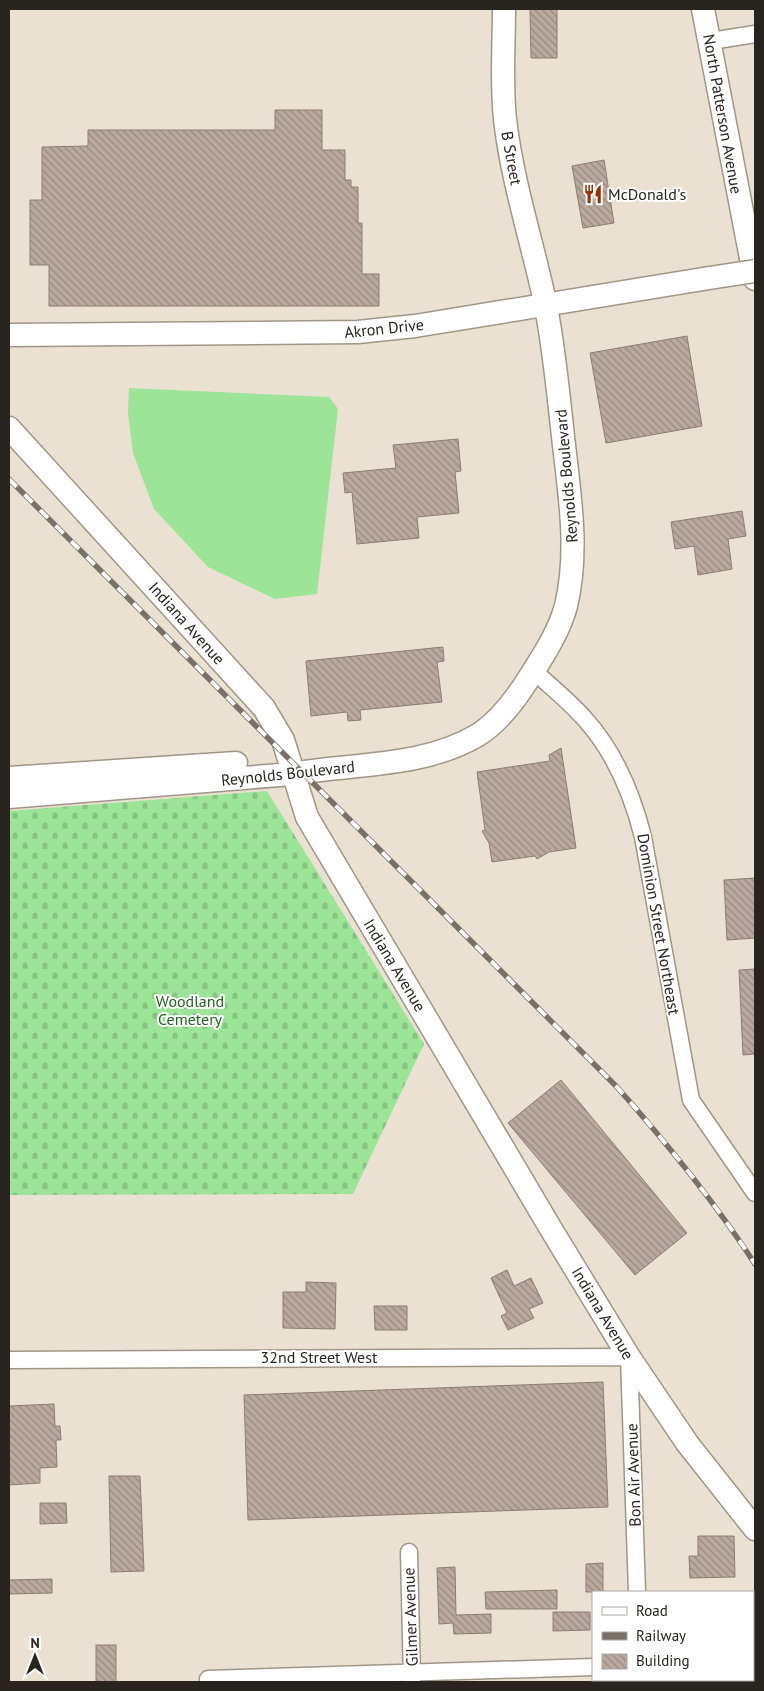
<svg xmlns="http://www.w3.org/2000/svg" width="764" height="1691" font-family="'PT Sans',sans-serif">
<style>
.cemetery{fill:url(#cemetery-stones)}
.garden{fill:#9ce497}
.building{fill:url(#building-back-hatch);stroke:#8c7d74}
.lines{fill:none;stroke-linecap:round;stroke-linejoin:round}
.street-casing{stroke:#a09688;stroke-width:19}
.secondary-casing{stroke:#a09688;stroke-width:25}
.street{stroke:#fff;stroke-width:16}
.secondary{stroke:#fff;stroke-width:22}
.rail-casing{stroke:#787168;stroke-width:5.5}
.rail{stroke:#fff;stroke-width:4;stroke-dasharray:11;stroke-linecap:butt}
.secondary-bridge-casing{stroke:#a09688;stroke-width:25;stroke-linecap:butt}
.secondary-bridge{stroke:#fff;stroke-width:22}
.labels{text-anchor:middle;stroke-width:4;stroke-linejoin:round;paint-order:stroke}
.street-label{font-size:16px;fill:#28241f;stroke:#fff}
.poi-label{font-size:16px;fill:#28241f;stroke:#fff;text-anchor:start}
.park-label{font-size:16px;fill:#1f661d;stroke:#fff}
</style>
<defs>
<pattern id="cemetery-stones" width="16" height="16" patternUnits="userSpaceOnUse" patternTransform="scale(1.25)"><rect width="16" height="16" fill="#9ce497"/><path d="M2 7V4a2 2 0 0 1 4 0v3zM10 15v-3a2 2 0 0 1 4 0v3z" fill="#86c382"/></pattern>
<pattern id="building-back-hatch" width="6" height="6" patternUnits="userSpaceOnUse" patternTransform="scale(1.25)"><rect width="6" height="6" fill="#b9a99f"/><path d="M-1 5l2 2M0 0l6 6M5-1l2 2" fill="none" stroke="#968981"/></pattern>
</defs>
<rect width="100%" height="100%" fill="#ebe1d2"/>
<path class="cemetery" d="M267 791 424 1044 353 1194 9 1195V811Z"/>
<path class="garden" d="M129 388 329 397 338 409 317 594 275 599 208 567 154 509 133 453 128 413Z"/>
<g class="building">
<path d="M530 9H557V58H531Z"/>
<path d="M275 110H322V150H345V180H351V187H358V223H362V274H379V306H49V265H30V200H42V147L88 146V130H275Z"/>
<path d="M604 160 614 223 583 228 572 166Z"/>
<path d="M687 336 702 426 606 443 590 353Z"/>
<path d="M458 439 461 471 455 472 459 513 417 517 419 538 357 544 352 492 345 493 343 473 396 468 393 445Z"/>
<path d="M742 511 746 536 728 539 732 569 698 575 694 546 675 549 671 522Z"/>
<path d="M443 647 444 661 437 662 442 702 360 710 361 720 348 721 347 712 311 716 306 661Z"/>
<path d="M561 748 576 848 549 852 537 859 535 856 492 862 489 843 482 831 485 830 477 772 550 761 549 755Z"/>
<path d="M755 878V938L727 940 724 880Z"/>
<path d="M755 969V1054L743 1055 739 970Z"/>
<path d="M561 1080 687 1233 635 1275 508 1123Z"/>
<path d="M507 1270 514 1286 531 1278 543 1303 529 1309 534 1318 508 1330 501 1316 507 1313 491 1278Z"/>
<path d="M306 1282 336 1283 335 1329 283 1328V1292H306Z"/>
<path d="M374 1306H407V1330H375Z"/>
<path d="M603 1382 608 1507 248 1520 244 1395Z"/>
<path d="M54 1404 55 1426H60L61 1440H56L57 1467 40 1468V1483L9 1485V1406Z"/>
<path d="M109 1476H140L144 1571 111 1572Z"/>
<path d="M40 1503H66L67 1523 40 1524Z"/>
<path d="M698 1536H734L735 1577 690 1578 689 1556H698Z"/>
<path d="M603 1563V1592H586V1564Z"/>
<path d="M455 1567 456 1615 491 1614V1633L454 1634 453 1623 439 1624 437 1568Z"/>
<path d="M52 1579V1593L9 1594V1580Z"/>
<path d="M557 1590V1609H486L485 1592Z"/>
<path d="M553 1612H590V1630L553 1631Z"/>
<rect x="96" y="1645" width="20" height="37"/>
</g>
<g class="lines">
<defs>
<g id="street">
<path d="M711 41 755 34"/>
<path d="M534 671C550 686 569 701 584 718 615 752 632 793 643 837L691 1100 755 1193"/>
<path d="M9 1360 629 1357 637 1592"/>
<path d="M409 1552 412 1682"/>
<path d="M753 1662H755"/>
<path d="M640 1680V1682"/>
<path d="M208 1682V1679L593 1667"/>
</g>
<g id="secondary">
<path d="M703 9 755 279"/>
<path d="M9 335 358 332 415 326 703 279"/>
<path d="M9 428 264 708 283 740 307 817 551 1229 629 1357 687 1443 755 1529"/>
<path d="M9 778 236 763"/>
<path d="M9 797 292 774C354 763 422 768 478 735 500 721 516 699 529 678 543 656 559 632 566 606 578 556 571 504 565 454 559 403 555 351 545 302 532 241 512 181 505 119 501 83 504 45 504 9"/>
</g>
</defs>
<use href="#street" class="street-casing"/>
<use href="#secondary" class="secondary-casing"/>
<use href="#street" class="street"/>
<use href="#secondary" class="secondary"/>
<defs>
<path id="rail" d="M9 479 616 1086C666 1142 714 1201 755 1264"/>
</defs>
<use href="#rail" class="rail-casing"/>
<use href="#rail" class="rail"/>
<defs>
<path id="secondary-bridge" d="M703 279 755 271"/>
</defs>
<use href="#secondary-bridge" class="secondary-bridge-casing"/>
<use href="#secondary-bridge" class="secondary-bridge"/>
</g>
<defs>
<symbol id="restaurant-bare" viewBox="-9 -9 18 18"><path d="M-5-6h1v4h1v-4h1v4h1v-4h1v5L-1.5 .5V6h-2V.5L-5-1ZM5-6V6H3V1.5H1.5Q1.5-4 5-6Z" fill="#973200" stroke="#fff" stroke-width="2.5" paint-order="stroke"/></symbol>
</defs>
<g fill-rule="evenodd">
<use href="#restaurant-bare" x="579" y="180" width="28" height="28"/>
</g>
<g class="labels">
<g class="street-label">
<text transform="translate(723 114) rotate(80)" y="6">North Patterson Avenue</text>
<text transform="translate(512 158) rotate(80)" y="6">B Street</text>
<text transform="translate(384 328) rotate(-6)" y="6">Akron Drive</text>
<text transform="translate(566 476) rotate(-95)" y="6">Reynolds Boulevard</text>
<text transform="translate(187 623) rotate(48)" y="6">Indiana Avenue</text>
<text transform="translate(288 773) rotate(-6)" y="6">Reynolds Boulevard</text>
<text transform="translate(659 924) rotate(80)" y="6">Dominion Street Northeast</text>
<text transform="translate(395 965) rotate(59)" y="6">Indiana Avenue</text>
<text transform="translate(603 1313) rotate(59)" y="6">Indiana Avenue</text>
<text x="319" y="1363">32nd Street West</text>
<text transform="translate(633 1475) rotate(-92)" y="6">Bon Air Avenue</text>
<text transform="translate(410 1617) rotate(-92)" y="6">Gilmer Avenue</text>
</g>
<g class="poi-label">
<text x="608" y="200">McDonald's</text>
</g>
<g class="park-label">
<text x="190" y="1007">Woodland<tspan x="190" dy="18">Cemetery</tspan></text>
</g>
</g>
<rect width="764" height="1691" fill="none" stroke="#28241f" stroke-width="20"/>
<rect x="592" y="1591" width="162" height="90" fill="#ffffff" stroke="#a9a7a5"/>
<rect x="602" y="1607" width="25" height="8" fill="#ffffff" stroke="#a9a7a5"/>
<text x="636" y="1616" font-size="15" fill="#28241f">Road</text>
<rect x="602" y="1632" width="25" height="8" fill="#787168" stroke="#a9a7a5"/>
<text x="636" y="1641" font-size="15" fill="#28241f">Railway</text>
<rect x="602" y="1654" width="25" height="15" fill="url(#building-back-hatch)" stroke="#a9a7a5"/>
<text x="636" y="1666" font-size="15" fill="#28241f">Building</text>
<g transform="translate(35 1656)" stroke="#ffffff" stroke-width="4" paint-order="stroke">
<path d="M0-4L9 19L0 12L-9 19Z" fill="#28241f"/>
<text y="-8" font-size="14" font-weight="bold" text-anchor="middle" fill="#28241f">N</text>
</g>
</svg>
